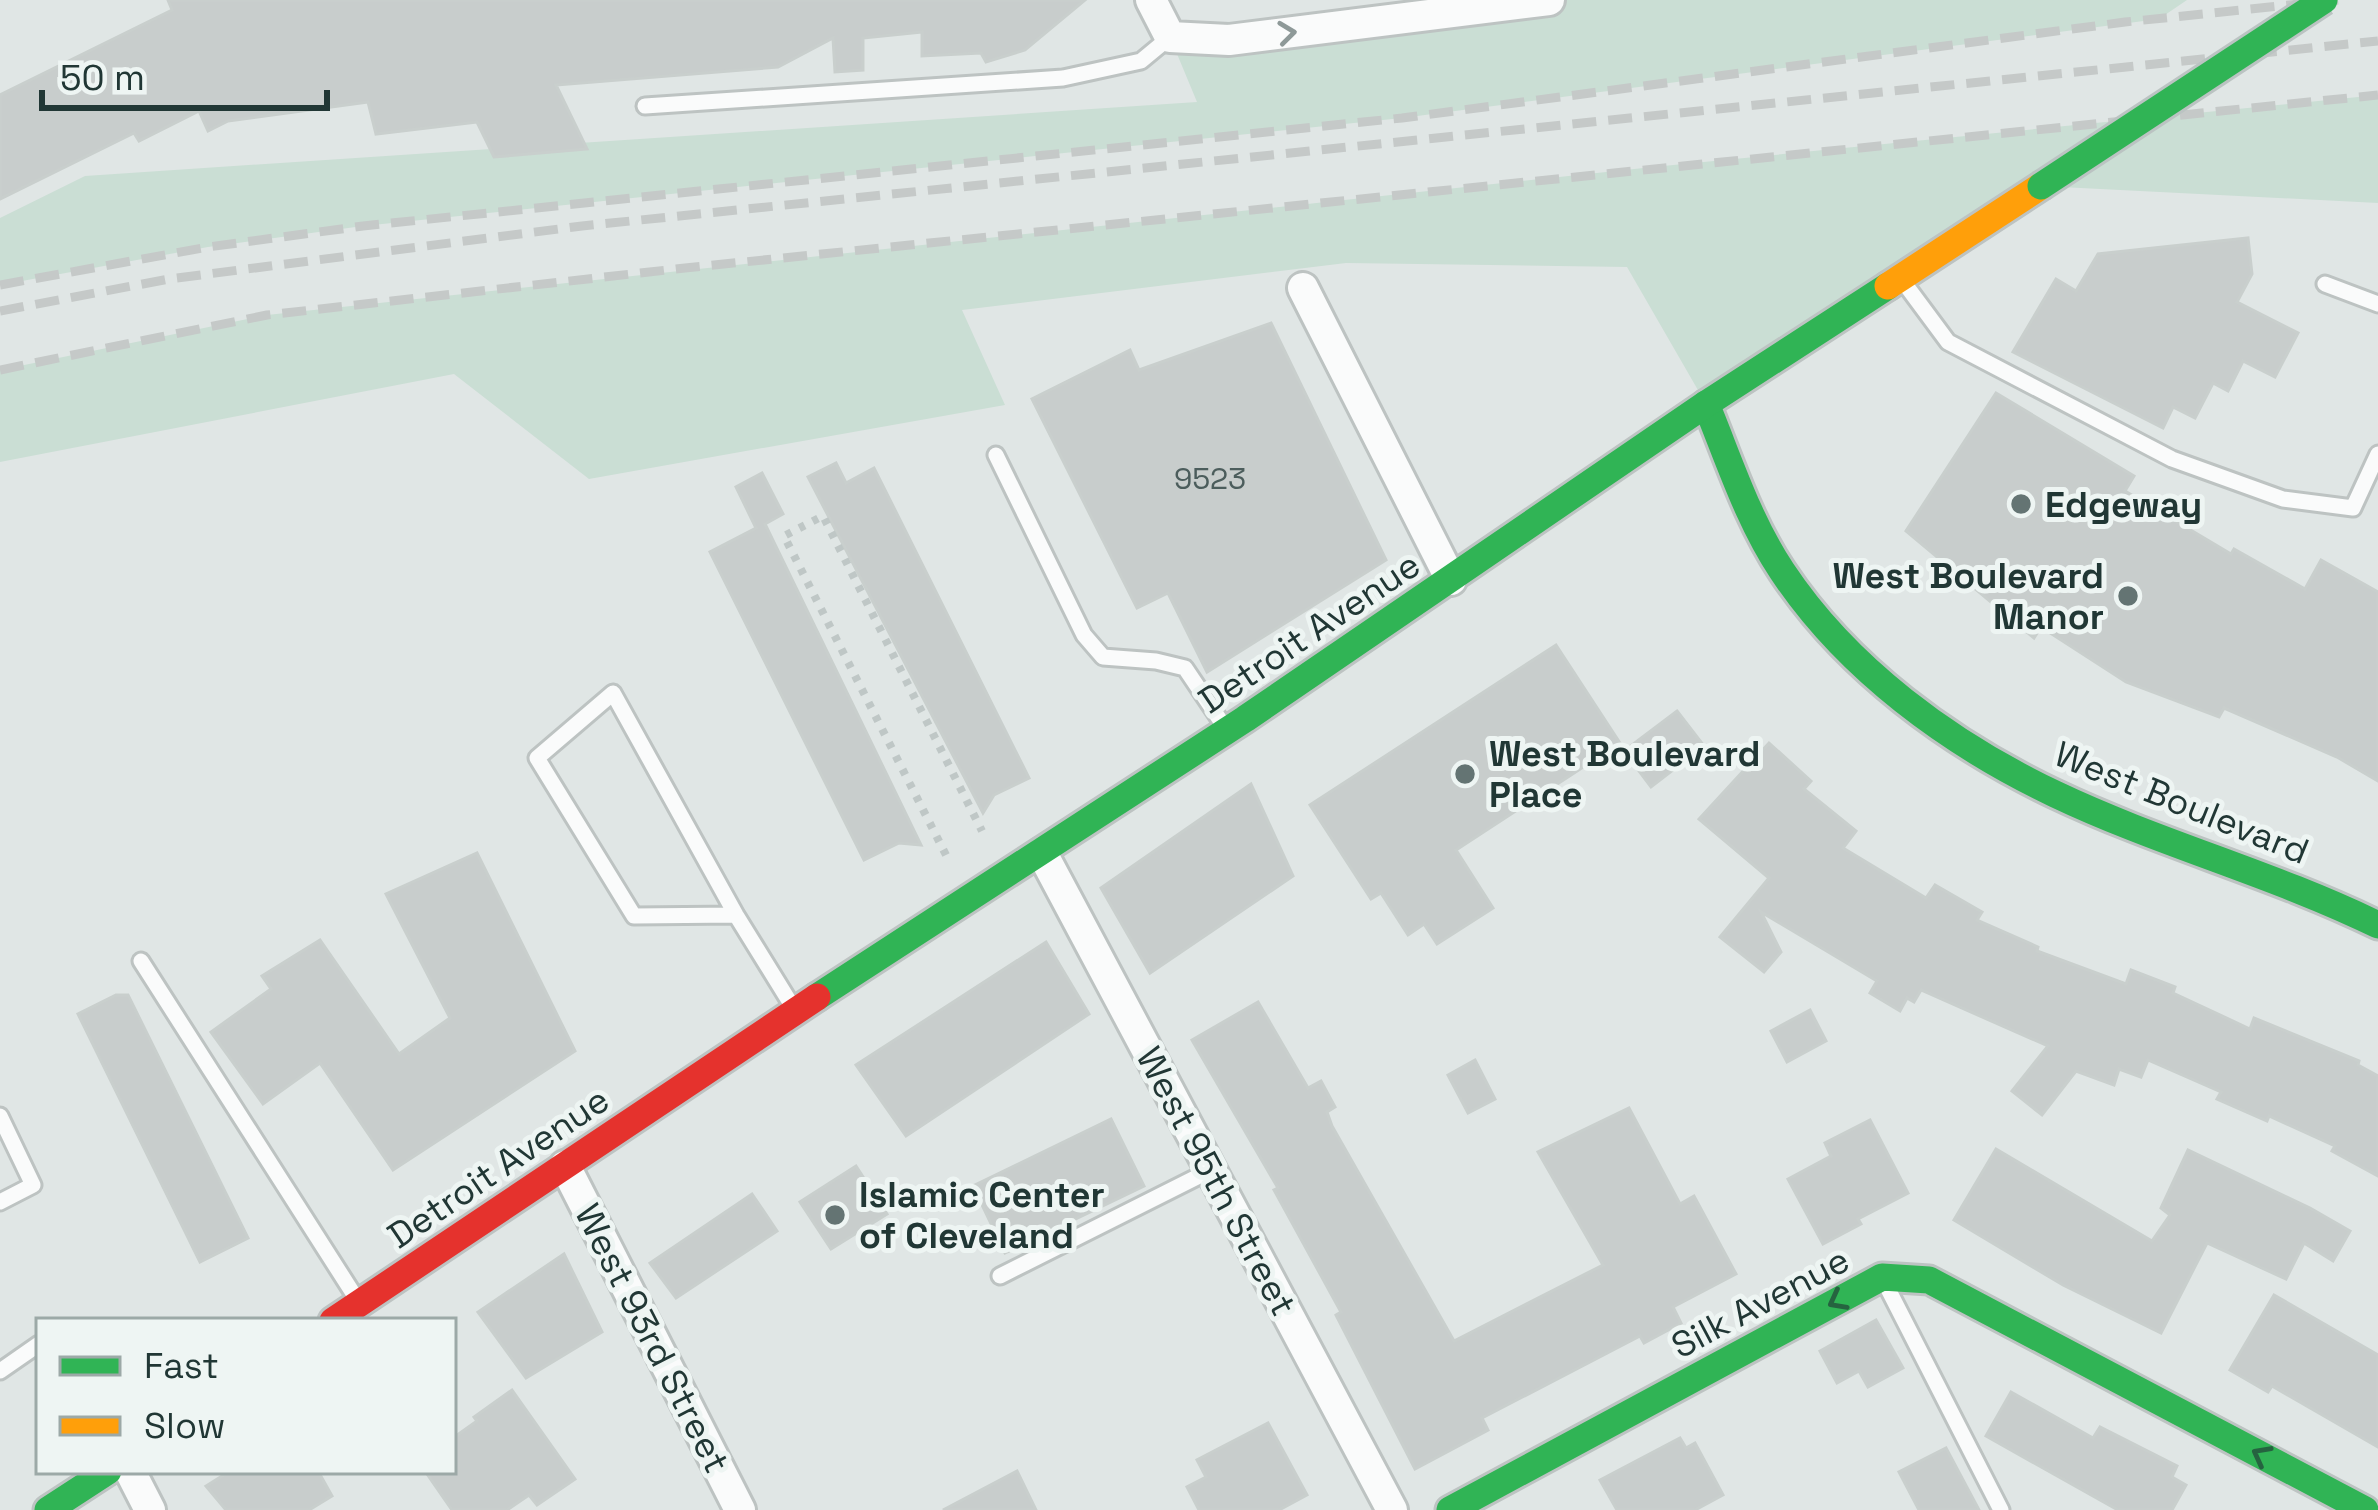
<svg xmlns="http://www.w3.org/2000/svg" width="2378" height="1510" font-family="'Space Grotesk',sans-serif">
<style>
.green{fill:#caded4}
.building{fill:#c8cdcc;stroke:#c9cfcd;stroke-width:3}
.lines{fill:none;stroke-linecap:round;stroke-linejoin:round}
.lane-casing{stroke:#bdc3c2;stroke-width:21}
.street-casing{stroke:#bdc3c2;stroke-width:36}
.fast-casing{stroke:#bdc3c2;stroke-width:33}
.slow-casing{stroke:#bdc3c2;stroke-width:33}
.jam-casing{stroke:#bdc3c2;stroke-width:33}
.path{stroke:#bfc7c6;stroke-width:8;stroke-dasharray:6 9;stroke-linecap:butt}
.lane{stroke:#fafbfb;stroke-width:15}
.street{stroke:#fafbfb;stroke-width:30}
.fast{stroke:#30b455;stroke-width:27}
.slow{stroke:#ff9f0a;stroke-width:27}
.jam{stroke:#e5322d;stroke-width:27}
.rail{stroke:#c5c9c8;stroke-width:9;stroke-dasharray:24 12;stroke-linecap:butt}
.fast-bridge-casing{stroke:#bbc3c2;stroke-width:33;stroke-linecap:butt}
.fast-bridge{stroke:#30b455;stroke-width:27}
.oneway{stroke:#8e9998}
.oneway2{stroke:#266340}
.poi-dot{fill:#647473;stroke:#eef5f3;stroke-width:4.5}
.labels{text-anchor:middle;stroke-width:10;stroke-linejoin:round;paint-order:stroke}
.number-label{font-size:30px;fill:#4c5d5c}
.poi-label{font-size:36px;font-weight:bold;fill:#213735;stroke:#eef5f3;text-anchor:start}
.street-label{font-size:36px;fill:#213735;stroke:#eef5f3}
</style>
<rect width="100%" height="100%" fill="#e0e6e5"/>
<g class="green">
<path d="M1549 0H2187L2159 19 1402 118 363 226 208 247 0 285V218L85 176 1197 102 1170 37Z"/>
<path d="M2378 95V203L2041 186 1706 404 1627 267 1346 263 962 310 1005 405 589 479 454 374 0 462V370L267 315 1653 167Z"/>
</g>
<g class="building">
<path d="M168 0H1085L1025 50 986 62 981 53 922 56V32L863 38V70L835 72 833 38 778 67 556 85 587 149 494 157 477 122 376 134 368 102 228 121 208 131 199 111 139 141 134 133 0 199V95L172 10Z"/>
<path d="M2248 238 2252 274 2237 302 2298 333 2275 377 2243 361 2228 391 2213 383 2195 418 2173 407 2163 428 2013 352 2056 279 2076 291 2098 254Z"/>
<path d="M1271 323 1386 560 1207 672 1168 593 1137 608 1032 399 1130 350 1139 370Z"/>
<path d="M1996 393 2134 476 2125 491 2231 554 2234 549 2305 589 2321 560 2378 592V781L2337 757 2224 708 2219 717 2126 682 2041 627 2034 638 1906 531Z"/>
<path d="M836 463 846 483 874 468 1029 778 994 795 983 813 808 477Z"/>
<path d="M762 473 783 514 765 524 921 845 899 843 864 860 710 552 756 528 736 487Z"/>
<path d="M1556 645 1620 743 1456 850 1493 908 1437 944 1424 924 1408 935 1381 893 1371 899 1310 805Z"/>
<path d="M1677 711 1704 746 1651 787 1624 751Z"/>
<path d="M1769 743 1811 781 1804 789 1856 831 1843 848 1926 898 1935 885 1982 912 1977 920 2038 947 2037 951 2126 984 2131 970 2175 987 2173 993 2250 1029 2254 1018 2359 1061 2358 1065 2378 1076V1176L2332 1151 2335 1146 2269 1116 2267 1121 2217 1099 2221 1092 2148 1060 2141 1077 2119 1069 2114 1085 2076 1071 2042 1115 2012 1091 2048 1046 1921 990 1914 1002 1907 998 1900 1011 1870 993 1877 981 1761 912 1781 952 1764 972 1720 937 1769 878 1699 819Z"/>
<path d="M1251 784 1293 876 1150 973 1101 888Z"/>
<path d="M477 853 575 1051 393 1170 320 1063 263 1104 211 1032 271 989 262 976 320 940 399 1054 450 1018 386 894Z"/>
<path d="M1046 942 1089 1014 906 1136 856 1065Z"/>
<path d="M116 995H128L248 1238 200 1262 78 1014Z"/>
<path d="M1258 1002 1308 1088 1321 1081 1335 1107 1327 1112 1332 1126 1454 1341 1603 1265 1538 1152 1629 1108 1680 1204 1694 1196 1736 1274 1673 1307 1681 1323 1644 1343 1640 1336 1482 1418 1488 1430 1415 1469 1336 1315 1341 1312 1274 1190 1278 1188 1192 1040Z"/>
<path d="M1810 1010 1826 1041 1787 1062 1771 1031Z"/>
<path d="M1475 1060 1495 1099 1468 1113 1448 1075Z"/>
<path d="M1111 1119 1144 1186 1005 1253 973 1186Z"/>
<path d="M1870 1120 1908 1193 1858 1219 1861 1224 1823 1244 1788 1179 1831 1156 1825 1143Z"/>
<path d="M1996 1149 2152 1241 2170 1215 2161 1208 2188 1150 2310 1208 2350 1231 2333 1261 2304 1243 2286 1279 2207 1243 2161 1333 2063 1285 1954 1220Z"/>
<path d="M856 1166 887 1214 831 1249 800 1202Z"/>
<path d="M752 1194 777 1231 676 1298 650 1263Z"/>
<path d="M564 1254 602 1332 526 1378 478 1312Z"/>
<path d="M2274 1295 2378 1355V1447L2272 1386 2268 1392 2230 1370Z"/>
<path d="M1876 1320 1903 1368 1868 1387 1859 1371 1837 1383 1820 1351Z"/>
<path d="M512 1390 575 1479 537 1505 529 1495 507 1510H452L425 1471H453V1438L477 1421 474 1417Z"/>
<path d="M2011 1392 2093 1438 2100 1427 2177 1466 2172 1477 2186 1485 2172 1510H2118L1986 1436Z"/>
<path d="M1268 1423 1307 1495 1279 1510H1199L1187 1487 1206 1477 1197 1460Z"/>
<path d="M1680 1438 1686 1448 1695 1443 1723 1495 1695 1510H1617L1600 1480Z"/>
<path d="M1946 1448 1979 1510H1919L1899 1472Z"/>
<path d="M230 1471H318L332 1496 309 1510H226L206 1486Z"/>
<path d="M1017 1471 1036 1510H943Z"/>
</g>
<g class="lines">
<defs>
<g id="lane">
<path d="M645 106 1063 78 1141 61 1170 37"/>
<path d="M1905 284 1948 342 2172 459 2283 499 2353 508 2378 454"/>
<path d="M2325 284 2378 304"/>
<path d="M996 455 1084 635 1103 657 1156 661 1185 668 1222 723"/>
<path d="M736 915 634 916 537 758 613 693 736 915 791 1004"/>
<path d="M141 961 358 1301"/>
<path d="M0 1116 33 1185 0 1202"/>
<path d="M1000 1276 1211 1170"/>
<path d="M1885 1283 2001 1510"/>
<path d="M0 1371 39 1344"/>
</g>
<g id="street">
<path d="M1151 0 1170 37 1229 40 1549 0"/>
<path d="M1303 288 1451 580"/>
<path d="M1042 853 1392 1510"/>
<path d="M565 1166 740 1510"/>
<path d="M130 1471 150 1510"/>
</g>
<g id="fast">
<path d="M1706 404C1729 460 1748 520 1782 571 1847 669 1950 744 2055 794 2160 844 2274 874 2378 925"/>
<path d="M817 997 1245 719 1706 404 1888 286"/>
<path d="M48 1510 108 1471"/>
<path d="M1450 1510 1882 1277 1929 1280 2365 1510"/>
</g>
<path id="slow" d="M1888 286 2041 186"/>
<path id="jam" d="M333 1321 817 997"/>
</defs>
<use href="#lane" class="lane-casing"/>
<use href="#street" class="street-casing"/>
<use href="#fast" class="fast-casing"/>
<use href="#slow" class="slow-casing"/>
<use href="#jam" class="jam-casing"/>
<path class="path" d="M946 855 784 536 823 516 982 831"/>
<use href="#lane" class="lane"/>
<use href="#street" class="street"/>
<use href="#fast" class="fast"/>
<use href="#slow" class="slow"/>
<use href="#jam" class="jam"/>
<g class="rail">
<path d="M0 285 208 247 363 226 1402 118 2125 22 2338 0"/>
<path d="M0 311 169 279 582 226 2378 41"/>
<path d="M0 370 267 315 685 268 2378 95"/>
</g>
<defs>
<path id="fast-bridge" d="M2041 186 2324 0"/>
</defs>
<use href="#fast-bridge" class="fast-bridge-casing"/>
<use href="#fast-bridge" class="fast-bridge"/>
</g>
<defs><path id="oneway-chevron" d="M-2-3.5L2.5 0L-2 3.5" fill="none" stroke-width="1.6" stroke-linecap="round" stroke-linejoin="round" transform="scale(3)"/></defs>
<use class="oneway" href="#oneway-chevron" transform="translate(1287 33) rotate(-7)"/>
<g class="oneway2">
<use href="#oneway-chevron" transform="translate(1837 1301) rotate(152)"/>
<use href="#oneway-chevron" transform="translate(2261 1455) rotate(-152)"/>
</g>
<g class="poi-dot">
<circle cx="2021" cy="504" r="12"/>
<circle cx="2128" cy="596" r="12"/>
<circle cx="1465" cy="774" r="12"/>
<circle cx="835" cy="1215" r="12"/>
</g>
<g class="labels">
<g class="number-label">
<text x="1210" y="489">9523</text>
</g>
<g class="poi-label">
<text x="2045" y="517">Edgeway</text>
<text x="2104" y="588" text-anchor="end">West Boulevard<tspan x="2104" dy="41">Manor</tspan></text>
<text x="1489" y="766">West Boulevard<tspan x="1489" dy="41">Place</tspan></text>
<text x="859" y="1207">Islamic Center<tspan x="859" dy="41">of Cleveland</tspan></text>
</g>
<g class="street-label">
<text transform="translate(1309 632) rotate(-34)" y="13">Detroit Avenue</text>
<text transform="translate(2182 802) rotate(22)" y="13">West Boulevard</text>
<text transform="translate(498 1167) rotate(-34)" y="13">Detroit Avenue</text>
<text transform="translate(1217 1181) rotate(62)" y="13">West 95th Street</text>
<text transform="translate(1760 1302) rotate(-28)" y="13">Silk Avenue</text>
<text transform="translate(653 1338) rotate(63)" y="13">West 93rd Street</text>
</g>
</g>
<rect x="36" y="1318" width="420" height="156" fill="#eef5f3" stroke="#9ca9a7" stroke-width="3"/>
<rect x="60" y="1357" width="60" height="18" fill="#30b455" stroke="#9ca9a7" stroke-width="3"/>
<text x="144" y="1378" font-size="36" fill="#213735">Fast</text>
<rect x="60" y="1417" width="60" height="18" fill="#ff9f0a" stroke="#9ca9a7" stroke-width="3"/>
<text x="144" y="1438" font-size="36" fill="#213735">Slow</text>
<path d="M42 90v18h285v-18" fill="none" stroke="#213735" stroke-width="6"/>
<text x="60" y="90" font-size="36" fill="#213735" stroke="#eef5f3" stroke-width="9" paint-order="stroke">50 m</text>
</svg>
